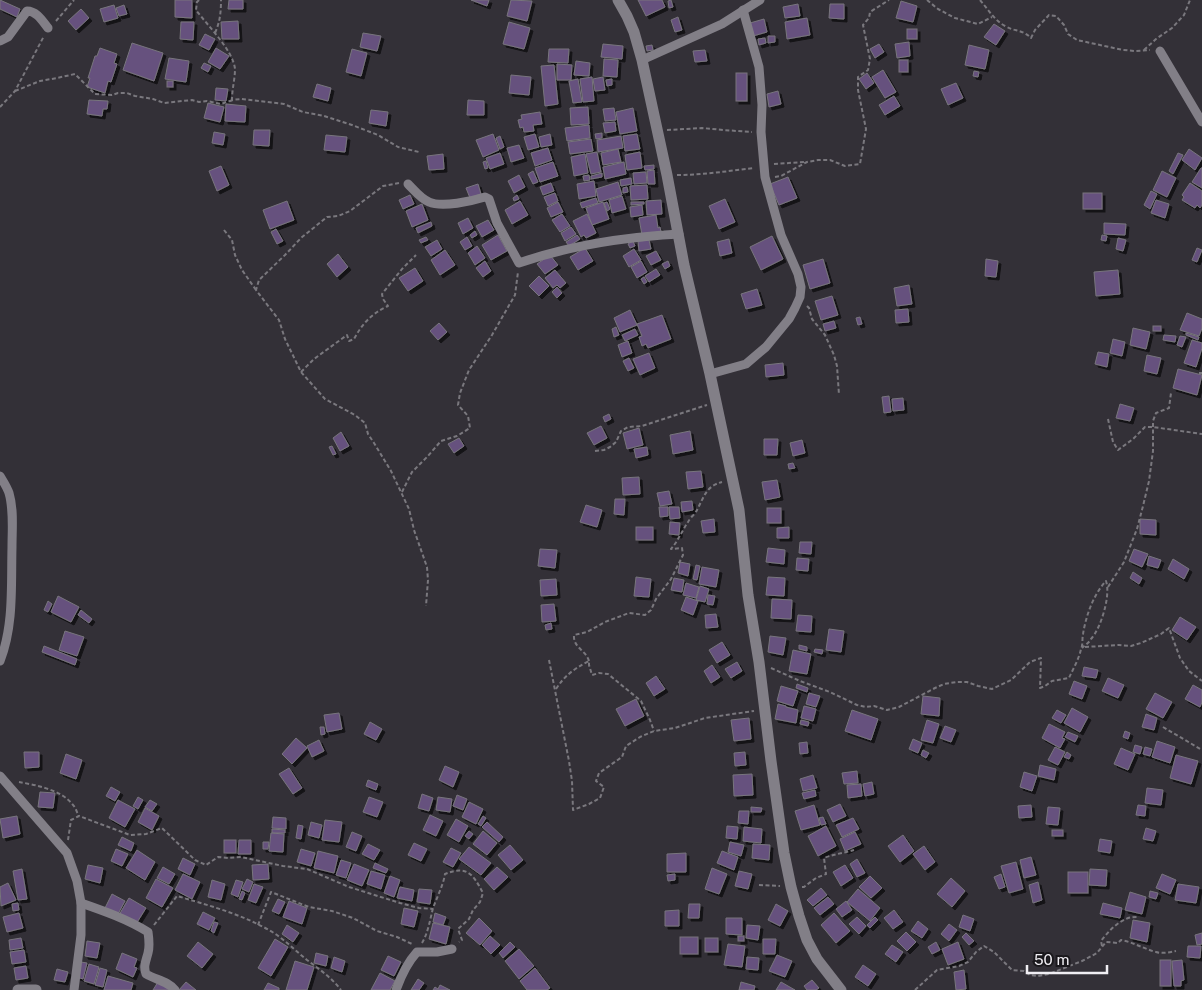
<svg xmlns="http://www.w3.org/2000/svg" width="1202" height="990" font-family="'Public Sans',sans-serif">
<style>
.building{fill:#66517e;stroke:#78757d;filter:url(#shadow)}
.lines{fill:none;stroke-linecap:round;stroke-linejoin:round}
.path{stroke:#7a787e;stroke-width:2;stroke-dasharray:4 2.5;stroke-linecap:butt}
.minor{stroke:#827f87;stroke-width:9}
.tertiary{stroke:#827f87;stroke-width:11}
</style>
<defs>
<filter id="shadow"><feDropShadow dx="3" dy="3" stdDeviation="0" flood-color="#0009"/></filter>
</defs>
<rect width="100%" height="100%" fill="#333037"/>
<g class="building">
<path d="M0 0 20 9 17 17 0 9Z"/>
<path d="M175 0H192V18L175 17Z"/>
<path d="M229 0H243V9H228Z"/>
<path d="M471 0H489L487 6Z"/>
<path d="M511 0 532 1 527 21 507 16Z"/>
<path d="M638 0H662L665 7 646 16Z"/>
<path d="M671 0 673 7 669 8 668 1Z"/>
<path d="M901 1 917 6 913 22 896 18Z"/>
<path d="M798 4 800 16 785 18 783 7Z"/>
<path d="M830 4H844V19L829 18Z"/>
<path d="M114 5 118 18 104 22 100 9Z"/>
<path d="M124 5 127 14 119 16 116 8Z"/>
<path d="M81 9 89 18 76 30 68 21Z"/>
<path d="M678 17 682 30 675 32 671 20Z"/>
<path d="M807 18 810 35 787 39 785 22Z"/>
<path d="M764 19 767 32 753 36 750 23Z"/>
<path d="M238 21 239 39H222L221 22Z"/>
<path d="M181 22H194L193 40 180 39Z"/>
<path d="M509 22 530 28 524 49 503 44Z"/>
<path d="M994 24 1005 31 996 45 984 37Z"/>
<rect x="907" y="29" width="10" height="10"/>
<path d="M363 33 381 36 377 51 360 47Z"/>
<path d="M205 34 215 39 209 50 199 45Z"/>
<path d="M768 36H775V42L768 43Z"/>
<path d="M765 38 766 43 759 45 758 39Z"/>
<path d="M909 42 910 56 897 58 895 44Z"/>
<path d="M132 43 163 53 154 81 123 70Z"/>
<path d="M603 44 623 46 622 59 601 57Z"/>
<path d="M879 44 884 52 875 58 870 49Z"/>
<path d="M652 45 653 50 647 51 646 46Z"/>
<path d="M969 45 989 50 985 69 965 65Z"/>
<path d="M100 48 117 54 114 63 117 64 111 82 108 81 105 93 87 87 90 78H88L95 56H97Z"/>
<path d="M216 48 229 56 220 69 208 62Z"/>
<path d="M352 49 367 53 361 76 346 72Z"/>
<path d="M549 49H569L568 63 548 62Z"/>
<path d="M705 50 707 61 695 62 693 51Z"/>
<path d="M169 58 189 61 186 82 165 79Z"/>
<path d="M604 59 618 60 617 77 603 76Z"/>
<rect x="899" y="60" width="9" height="12"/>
<path d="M576 61 590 63 589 76 574 75Z"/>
<path d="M204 63 211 66 208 72 201 68Z"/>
<path d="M557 64 572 65 571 80H557Z"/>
<path d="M554 65 558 104 545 106 541 66Z"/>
<path d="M883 70 896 92 885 98 872 77Z"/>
<path d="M974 71 979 72 978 77 973 76Z"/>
<rect x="736" y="73" width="11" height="28"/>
<path d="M867 73 874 83 866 89 859 79Z"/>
<path d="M511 75 531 77 529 95 509 93Z"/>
<path d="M592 77 594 101 583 102 580 79Z"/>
<path d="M603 77 605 90 595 91 593 79Z"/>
<path d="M578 79 582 102 573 103 569 81Z"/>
<path d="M612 79V85L607 86 606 80Z"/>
<rect x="167" y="81" width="6" height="6"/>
<path d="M956 83 963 98 948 105 941 89Z"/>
<path d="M317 84 331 88 328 101 313 97Z"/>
<path d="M216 88 228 89 226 101 215 100Z"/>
<path d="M778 91 781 104 769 107 767 94Z"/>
<path d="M894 96 900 106 885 115 879 105Z"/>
<path d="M89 100 108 101 107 109H103L102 116 87 114Z"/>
<path d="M468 100 484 101V115H467Z"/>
<path d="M208 103 224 107 220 122 204 118Z"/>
<path d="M226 104 246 106 245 122 225 121Z"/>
<path d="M588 107 589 124 571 125 570 108Z"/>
<path d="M614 108 616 120 605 121 603 109Z"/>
<path d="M633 108 637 131 620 134 616 112Z"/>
<path d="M371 110 388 112 386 126 369 123Z"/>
<path d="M540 112 542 124 533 125 534 131 524 132 523 127 520 128 518 120 522 119 521 115Z"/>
<path d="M615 122 616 131 605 133 603 123Z"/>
<path d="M589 125 590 138 567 141 565 128Z"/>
<path d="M254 130H270L269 146 253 145Z"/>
<path d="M214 132 225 134 223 145 212 143Z"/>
<path d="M602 133V138L596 139 595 134Z"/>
<path d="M493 134 499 150 483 157 476 140Z"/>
<path d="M535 134 539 147 528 150 524 137Z"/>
<path d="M550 134 552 145 541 147 539 137Z"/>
<path d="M637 134 640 149 625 151 623 136Z"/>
<path d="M326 135 347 137 345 152 324 150Z"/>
<path d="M500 136 504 147 500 149 496 138Z"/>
<path d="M621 136 623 148 598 152 597 140Z"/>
<path d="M591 139 593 151 570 154 568 142Z"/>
<path d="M519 145 524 158 511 162 507 148Z"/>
<path d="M548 148 552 160 535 166 531 153Z"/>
<path d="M618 149 621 162 603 165 601 153Z"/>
<path d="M1189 149 1202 158 1195 170 1182 160Z"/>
<path d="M597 152 601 172 591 174 586 154Z"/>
<path d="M640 152 642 168 627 170 625 155Z"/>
<path d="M500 153 504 164 490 169 486 158Z"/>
<path d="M1178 153 1183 155 1173 174 1169 171Z"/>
<path d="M443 154 444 169 429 170 427 156Z"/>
<path d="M585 154 588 173 574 176 571 157Z"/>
<path d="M486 161 488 168 485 169 483 162Z"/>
<path d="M553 162 558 176 540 182 535 168Z"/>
<path d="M624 162 626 174 605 179 603 167Z"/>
<path d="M654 165V169L645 170 644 166Z"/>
<path d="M221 166 229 185 217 191 209 171Z"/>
<path d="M1201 168H1202V188L1192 182Z"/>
<path d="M654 170 655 184H648L647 171Z"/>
<path d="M533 171 538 182 533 184 528 174Z"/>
<path d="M1162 171 1176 178 1167 197 1153 190Z"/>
<path d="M646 172 647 183 634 184 633 173Z"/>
<path d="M602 173V177L591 179V176Z"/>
<path d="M519 175 525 187 514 193 508 181Z"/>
<path d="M589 175 590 180 584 181 583 176Z"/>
<path d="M788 177 797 198 779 205 770 184Z"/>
<path d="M631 178 632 184 621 186 620 180Z"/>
<path d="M594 181 596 196 579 199 577 184Z"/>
<path d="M618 182 622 195 599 202 596 189Z"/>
<path d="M551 183 554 191 543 195 540 187Z"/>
<path d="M1190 183 1202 191V205L1200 208 1197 205 1195 208 1182 200 1184 197 1182 195Z"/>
<path d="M478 184 481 194 470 198 466 188Z"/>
<path d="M647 185 648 199 631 200 630 186Z"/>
<path d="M627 187 628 192 623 193V188Z"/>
<path d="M1151 191 1157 194 1150 209 1144 205Z"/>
<path d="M555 193 558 201 548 206 544 197Z"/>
<rect x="1083" y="193" width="19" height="16"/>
<path d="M410 195 414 204 403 209 399 200Z"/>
<path d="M517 195 519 199 514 201 513 198Z"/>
<path d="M622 196 626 209 612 213 609 200Z"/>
<path d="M596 198 598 203 582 208 580 203Z"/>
<path d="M725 199 735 222 719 229 709 206Z"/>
<path d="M661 200 662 214 647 215 646 201Z"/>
<path d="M1156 200 1169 204 1165 218 1151 213Z"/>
<path d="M287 201 294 220 270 229 263 210Z"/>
<path d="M520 201 528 215 512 224 505 210Z"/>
<path d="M558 202 563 212 551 217 547 208Z"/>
<path d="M603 202 609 219 592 225 586 208Z"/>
<path d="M607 202 610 209 607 211 604 203Z"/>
<path d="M631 202H644V204L631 205Z"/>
<path d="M422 204 428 220 412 227 406 211Z"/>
<path d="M642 205 643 215 631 217 630 207Z"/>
<path d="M562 214 570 226 560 232 552 220Z"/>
<path d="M587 214 596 233 586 238 584 235 581 237 573 221Z"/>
<path d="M656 215 658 228 660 227 661 232 642 235 639 218Z"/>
<path d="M468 218 473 228 463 234 458 223Z"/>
<path d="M488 220 494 230 482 237 476 226Z"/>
<path d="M431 222 432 226 418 233 416 228Z"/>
<path d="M1104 223 1126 224 1125 235 1104 234Z"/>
<path d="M571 227 576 234 565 241 561 233Z"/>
<path d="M276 229 283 241 277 244 271 232Z"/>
<path d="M475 231 477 235 472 238 470 235Z"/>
<path d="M498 235 507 251 491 260 482 245Z"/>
<path d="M577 235 580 239 569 246 566 242Z"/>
<path d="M1102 235 1107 236 1106 241 1101 240Z"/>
<path d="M772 236 783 259 761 270 750 247Z"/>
<path d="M426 237 428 240 421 243 419 240Z"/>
<path d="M467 237 472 246 465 250 460 242Z"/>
<path d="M1118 238 1126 240 1123 251 1116 249Z"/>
<path d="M729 239 732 253 720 256 717 242Z"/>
<path d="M437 240 442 249 431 256 425 247Z"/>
<path d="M649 240 651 249 639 251 638 241Z"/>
<path d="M633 241 635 246 630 248 628 244Z"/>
<path d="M477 246 485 258 475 265 468 253Z"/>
<path d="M585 248 593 261 578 270 570 257Z"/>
<path d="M1197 248 1202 250 1197 262 1192 260Z"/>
<path d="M634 249 641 260 629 267 623 256Z"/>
<path d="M445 250 455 265 440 275 431 260Z"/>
<path d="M656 251 661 260 651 265 646 256Z"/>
<path d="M338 254 348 267 337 277 327 264Z"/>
<path d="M550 255 558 265 545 274 537 264Z"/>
<path d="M823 259 830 283 810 289 803 265Z"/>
<path d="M986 259 998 261 996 277 985 276Z"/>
<path d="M485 261 491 271 483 277 476 268Z"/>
<path d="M641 261 647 272 637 278 631 267Z"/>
<path d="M668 261 670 266 665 269 662 264Z"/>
<path d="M415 268 423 281 408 291 399 278Z"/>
<path d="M656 269 660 275 649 282 645 276Z"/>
<path d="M555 270 566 283 560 288 557 285 553 288 545 278Z"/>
<path d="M1118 270 1120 294 1096 296 1094 272Z"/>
<path d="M539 276 549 286 539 296 529 286Z"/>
<path d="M644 277 647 282 644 284 641 279Z"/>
<path d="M909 285 912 304 897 306 894 288Z"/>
<path d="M557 287 562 293 557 298 552 292Z"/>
<path d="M757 289 762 305 746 309 741 294Z"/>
<path d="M832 296 838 315 821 320 815 301Z"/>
<path d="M908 309 909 322 896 323 895 310Z"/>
<path d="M630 310 637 325 620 332 614 318Z"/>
<path d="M1187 313 1202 319V328L1199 336 1180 330Z"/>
<path d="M662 315 671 339 648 348 646 344 642 346 639 337 642 336 637 324Z"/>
<path d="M860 317 862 324 858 325 856 318Z"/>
<path d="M834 321 836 328 825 331 823 324Z"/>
<path d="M439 323 447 332 438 340 430 331Z"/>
<rect x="1153" y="326" width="8" height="5"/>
<path d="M616 327 619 335 614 337 612 329Z"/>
<path d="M1133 328 1150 332 1146 349 1130 345Z"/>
<path d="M635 329 638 335 625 341 622 335Z"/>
<path d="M1186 333 1199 337 1198 340 1186 335Z"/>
<path d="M1164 335 1176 336 1175 342 1163 340Z"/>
<path d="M1180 336 1186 337 1182 347 1177 345Z"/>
<path d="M1113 339 1125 342 1122 356 1110 353Z"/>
<path d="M1192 340 1202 343V348L1196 367 1184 363Z"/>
<path d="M628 341 632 353 622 357 618 345Z"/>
<path d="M1098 352 1109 354 1107 367 1095 364Z"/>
<path d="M649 353 655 368 640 375 633 359Z"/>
<path d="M1147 355 1161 358 1157 374 1144 371Z"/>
<path d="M629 358 634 368 628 371 623 361Z"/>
<path d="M783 363 784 375 766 377 765 365Z"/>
<path d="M1178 369 1202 375 1197 395 1173 388Z"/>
<path d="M889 396 891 412 884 413 882 397Z"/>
<path d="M903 398 904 410 893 411 892 399Z"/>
<path d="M1120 404 1134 408 1130 421 1116 418Z"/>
<path d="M609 414 611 419 605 422 603 417Z"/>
<path d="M601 426 607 438 594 445 587 433Z"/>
<path d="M639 428 643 445 627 449 623 433Z"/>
<path d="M690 431 693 450 673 454 670 435Z"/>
<path d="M341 432 349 446 340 451 333 438Z"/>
<path d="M459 438 464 446 454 453 448 444Z"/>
<path d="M764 439H778L777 455H764Z"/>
<path d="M802 440 805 453 793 456 790 443Z"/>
<path d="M332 446 336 454 333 455 329 447Z"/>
<path d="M647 447 648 455 636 458 634 449Z"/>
<path d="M793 463 795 468 789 469 788 464Z"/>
<path d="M701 471 703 487 688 489 686 472Z"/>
<path d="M639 477 640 494 623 495 622 478Z"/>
<path d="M777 480 780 497 765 500 762 482Z"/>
<path d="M669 491 672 504 660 506 657 493Z"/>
<path d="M615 499H625L624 515 614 514Z"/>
<path d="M692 501 693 510 682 512 681 502Z"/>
<path d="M586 505 602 510 597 527 580 522Z"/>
<path d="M659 507H668V516L660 517Z"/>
<path d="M669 507H679L680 518 670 519Z"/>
<rect x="767" y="508" width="14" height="15"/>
<path d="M714 519 715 532 703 533 701 521Z"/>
<path d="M1140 519 1156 520V535L1140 534Z"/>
<path d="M670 522 680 523 679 535 669 534Z"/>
<rect x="636" y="527" width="17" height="13"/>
<path d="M789 527V538H777V528Z"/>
<path d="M800 542H812L811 554 799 553Z"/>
<path d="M768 548 785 550 784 564 766 562Z"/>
<path d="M540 549 557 550 555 568 538 566Z"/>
<path d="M1134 549 1148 554 1142 567 1129 561Z"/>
<path d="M1149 556 1161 560 1158 568 1147 565Z"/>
<path d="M797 558 809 559 808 571 796 570Z"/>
<path d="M1173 559 1189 569 1184 579 1168 569Z"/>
<path d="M680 562 690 564 688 576 678 573Z"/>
<path d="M696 565 700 566 697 580 693 579Z"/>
<path d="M702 567 719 570 716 587 699 584Z"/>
<path d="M1133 572 1142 578 1139 584 1130 578Z"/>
<path d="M636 577 651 579 649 597 634 596Z"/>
<path d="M768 577 785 578 784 596 766 595Z"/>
<path d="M674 578 684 580 682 592 671 590Z"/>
<path d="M556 579 557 595 541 596 540 580Z"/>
<path d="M686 583 699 587 696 598 683 595Z"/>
<path d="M700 586 709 589 705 602 696 600Z"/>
<path d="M708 595 715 596 713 605 707 604Z"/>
<path d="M58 596 79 607 71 622 51 612Z"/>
<path d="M686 597 698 601 693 615 681 610Z"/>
<path d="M772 599 792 600 791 619 771 618Z"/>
<path d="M48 601 52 604 48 612 44 610Z"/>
<path d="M554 604 556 621 542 622 541 605Z"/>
<path d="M81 610 92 619 89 623 78 615Z"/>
<path d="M716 614 718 627 706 628 705 615Z"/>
<path d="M798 615 812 616 811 632 796 631Z"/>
<path d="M1180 617 1196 627 1187 640 1172 630Z"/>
<path d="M551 623 552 629 546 630 545 625Z"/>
<path d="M829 629 844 631 841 652 826 650Z"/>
<path d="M65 631 84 637 77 656 59 650Z"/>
<path d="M770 636 786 638 783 655 768 652Z"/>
<path d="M722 642 730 655 717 663 709 650Z"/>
<path d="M799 645 807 647V651L799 649Z"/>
<path d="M44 646 77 659 75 665 42 652Z"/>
<path d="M815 649 823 650 822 654 814 652Z"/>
<path d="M793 650 811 654 807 674 789 671Z"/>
<path d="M737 662 742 671 731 678 725 669Z"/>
<path d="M712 665 720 677 711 683 704 671Z"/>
<path d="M1084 667 1098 670 1096 678 1082 676Z"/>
<path d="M656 676 665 689 654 696 646 683Z"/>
<path d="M1108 678 1124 685 1118 698 1102 691Z"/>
<path d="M1074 681 1087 686 1082 699 1069 694Z"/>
<path d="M797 684 808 688 807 692 796 688Z"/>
<path d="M1193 685 1202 690V702L1200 707 1185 699Z"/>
<path d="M781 686 798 691 793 706 777 701Z"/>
<path d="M809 693 820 696 816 707 806 704Z"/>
<path d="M1155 693 1172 702 1163 718 1146 709Z"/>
<path d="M923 696 940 698 939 716 921 714Z"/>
<path d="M636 699 644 716 625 726 616 709Z"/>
<path d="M778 704 786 706V707L798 710 796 723 775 719Z"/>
<path d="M804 706 816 709 813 721 801 718Z"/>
<path d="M1072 708 1088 717 1080 732 1064 723Z"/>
<path d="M852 710 878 719 871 740 845 731Z"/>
<path d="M1057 710 1066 715 1061 723 1052 718Z"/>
<path d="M339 713 342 729 327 732 324 715Z"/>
<path d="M1146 714 1157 718 1154 730 1142 727Z"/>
<path d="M749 718 751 739 734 741 731 720Z"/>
<path d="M801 720 809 722 808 726 800 724Z"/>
<path d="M927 720 939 724 933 743 921 740Z"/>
<path d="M370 722 382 729 376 740 364 734Z"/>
<path d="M1049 724 1065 732 1062 738 1065 739 1060 748 1042 738Z"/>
<path d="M945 726 956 730 951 742 940 738Z"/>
<path d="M320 727H324L325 734 321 735Z"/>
<path d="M1125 731 1130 733 1128 739 1123 737Z"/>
<path d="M1068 732 1078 736 1075 742 1065 737Z"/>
<path d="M296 738 307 748 292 764 282 754Z"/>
<path d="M913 739 922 743 918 753 909 749Z"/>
<path d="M319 740 324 751 312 757 307 746Z"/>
<path d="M1157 741 1175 747 1170 763 1152 757Z"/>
<path d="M807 742 808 753 800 754 799 743Z"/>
<path d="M1135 745 1142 747 1140 754 1133 752Z"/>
<path d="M1055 747 1065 752 1058 765 1048 760Z"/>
<path d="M1145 747 1152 749 1150 756 1143 754Z"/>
<path d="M1121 748 1135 754 1128 770 1114 764Z"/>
<path d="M923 750 929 753 926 758 921 755Z"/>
<path d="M24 752H39V767L25 768Z"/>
<path d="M745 752 746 765 735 766 734 753Z"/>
<path d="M1067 752 1071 755 1069 759 1064 757Z"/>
<path d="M66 754 82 760 76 779 60 773Z"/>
<path d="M1176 755 1198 761 1191 784 1170 778Z"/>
<path d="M1040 765 1056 769 1054 780 1038 776Z"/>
<path d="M445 766 459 772 453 787 439 780Z"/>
<path d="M289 768 302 788 293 794 279 774Z"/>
<path d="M857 771 858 783 844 784 842 773Z"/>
<path d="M1024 772 1037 776 1032 791 1020 787Z"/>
<path d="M752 774 753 795 734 796 733 775Z"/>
<path d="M813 775 817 788 803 791 800 779Z"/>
<path d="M368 780 378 784 376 790 366 786Z"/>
<path d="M872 782 874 794 865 796 863 784Z"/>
<path d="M861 784 862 796 848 798 847 785Z"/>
<path d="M111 787 120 792 115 801 106 796Z"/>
<path d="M1147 788 1163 790 1161 805 1145 803Z"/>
<path d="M815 790 816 796 804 799 802 793Z"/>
<path d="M40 792 55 793 53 808 38 807Z"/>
<path d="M422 794 433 798 429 811 418 808Z"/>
<path d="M457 795 467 799 463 810 453 806Z"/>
<path d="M138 797 143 800 138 809 133 806Z"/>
<path d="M369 797 383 802 377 817 363 812Z"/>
<path d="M438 797 452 799 450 812 436 810Z"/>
<path d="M118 800 135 809 125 827 109 818Z"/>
<path d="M150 800 157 804 152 811 145 807Z"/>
<path d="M469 802 483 809 476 824 462 817Z"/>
<path d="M840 804 846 816 833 822 827 810Z"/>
<path d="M814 805 820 825 801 830 795 811Z"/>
<path d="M1031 805 1032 817 1019 818 1018 806Z"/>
<path d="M1138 805 1146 806 1145 816 1136 815Z"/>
<path d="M751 807 762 808 761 812H751Z"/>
<path d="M1048 807 1060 808 1058 825 1046 824Z"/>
<path d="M145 808 159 816 152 830 138 822Z"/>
<path d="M739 811H749L748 824 738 823Z"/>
<path d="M430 815 443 821 436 836 423 830Z"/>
<path d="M17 816 20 834 3 838 0 819Z"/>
<path d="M483 816 486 818 481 826 478 824Z"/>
<path d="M273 817 286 818V829L272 828Z"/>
<path d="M823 817 826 824 821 825 819 818Z"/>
<path d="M853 818 859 829 842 837 836 825Z"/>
<path d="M456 819 468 826 459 842 447 835Z"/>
<path d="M325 820 342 822 339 842 322 840Z"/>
<path d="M311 822 322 825 319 838 308 835Z"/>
<path d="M487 822 503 837 499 842 482 827Z"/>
<path d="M298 825 303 826 301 839 296 838Z"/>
<path d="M727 826 738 827 737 839 726 838Z"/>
<path d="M826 826 836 846 818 856 808 836Z"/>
<path d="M744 827 762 829 761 843 743 841Z"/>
<path d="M1146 828 1156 831 1153 841 1143 839Z"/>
<path d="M272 829 285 830V833H272Z"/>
<rect x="1052" y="830" width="11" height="6"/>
<path d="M469 831 473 834 469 839 465 836Z"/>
<path d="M483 831 497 843 487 855 473 844Z"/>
<path d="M352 832 362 836 356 851 346 847Z"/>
<path d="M855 832 861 844 845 851 840 839Z"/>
<path d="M271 833 284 834 283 852 269 851Z"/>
<path d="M903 835 914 851 900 862 888 846Z"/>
<path d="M122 837 134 843 131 851 118 845Z"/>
<path d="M1100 839 1112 841 1110 853 1098 851Z"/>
<rect x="224" y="840" width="12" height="13"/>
<path d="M239 840H251V854H238Z"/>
<path d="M263 842H269L268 849H263Z"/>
<path d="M730 842 744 845 741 856 728 852Z"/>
<path d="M414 843 427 849 421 861 408 855Z"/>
<path d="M368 844 380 850 374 860 362 854Z"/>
<path d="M753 844 770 845 769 860 752 858Z"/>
<path d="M510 845 523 860 511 870 498 855Z"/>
<path d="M924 846 935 862 925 870 913 854Z"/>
<path d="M469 847 491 863 481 875 459 859Z"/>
<path d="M451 848 461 853 453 867 443 862Z"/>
<path d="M116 849 128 854 122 866 111 861Z"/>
<path d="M301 849 315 853 311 866 297 862Z"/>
<path d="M137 850 155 862 145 880 126 868Z"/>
<path d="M318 851 338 856 334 873 314 868Z"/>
<path d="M722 851 738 857 734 870 717 863Z"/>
<path d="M686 853V872H667V854Z"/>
<path d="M1031 857 1036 875 1024 878 1020 860Z"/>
<path d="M183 858 195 864 190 875 178 869Z"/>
<path d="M857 859 865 873 857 877 850 864Z"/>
<path d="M341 860 351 863 346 878 336 875Z"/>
<path d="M1016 862 1023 889 1009 893 1001 866Z"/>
<path d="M375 863 388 869 386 873 373 868Z"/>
<path d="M268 864 269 879 253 880 252 865Z"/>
<path d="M354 864 369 870 362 886 347 880Z"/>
<path d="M88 865 103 868 100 883 85 879Z"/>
<path d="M845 865 853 878 841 886 833 872Z"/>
<path d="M163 867 175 874 169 884 157 878Z"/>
<path d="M497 867 508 877 494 890 484 879Z"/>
<path d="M712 868 727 874 719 894 705 889Z"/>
<path d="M22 869 27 899 18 900 13 871Z"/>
<path d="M1090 869 1107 870 1106 886 1089 885Z"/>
<path d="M371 871 385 875 381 889 367 884Z"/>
<path d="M739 871 752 874 748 889 735 886Z"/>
<rect x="1068" y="872" width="20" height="21"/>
<path d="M183 874 200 882 192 899 175 890Z"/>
<path d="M675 874V880L668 881 667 875Z"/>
<path d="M1001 874 1005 887 999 889 994 877Z"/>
<path d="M1162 874 1176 880 1170 894 1156 888Z"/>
<path d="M390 876 400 880 394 897 384 893Z"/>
<path d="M870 876 882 888 871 898 859 887Z"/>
<path d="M951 878 965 891 952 907 937 894Z"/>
<path d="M156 879 173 888 162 907 146 898Z"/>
<path d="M247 879 253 882 249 892 242 889Z"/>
<path d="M212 880 225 884 221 900 208 897Z"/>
<path d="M236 880 243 882 238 897 231 894Z"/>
<path d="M1038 882 1042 900 1033 903 1029 885Z"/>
<path d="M8 883 16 900 1 906 0 887Z"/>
<path d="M254 884 263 887 256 903 248 900Z"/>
<path d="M1178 884 1199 887 1196 903 1175 900Z"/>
<path d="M400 887 414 890 412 901 397 898Z"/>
<path d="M821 888 827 895 813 906 807 900Z"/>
<path d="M419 889 432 890 430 904 417 902Z"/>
<path d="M858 889 880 908 870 921 847 902Z"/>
<path d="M242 891 245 893 242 900 239 899Z"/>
<path d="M1150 891 1158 893 1156 899 1149 897Z"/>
<path d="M1130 892 1146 897 1142 914 1125 910Z"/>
<path d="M112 894 125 901 118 914 105 908Z"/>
<path d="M828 897 834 904 820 915 814 908Z"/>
<path d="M129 898 146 908 136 924 119 915Z"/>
<path d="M278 899 285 902 279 914 272 911Z"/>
<path d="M289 901 307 908 302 924 283 917Z"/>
<path d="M846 901 852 910 842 917 836 909Z"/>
<path d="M18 903 19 910 13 911 12 904Z"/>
<path d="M1103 903 1122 908 1120 918 1100 914Z"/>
<path d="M689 904H700L699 918H688Z"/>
<path d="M776 904 788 911 780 926 768 920Z"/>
<path d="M404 908 418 911 414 927 401 924Z"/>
<path d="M679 910V926H665V911Z"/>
<path d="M894 910 903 922 893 929 884 918Z"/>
<path d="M203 912 215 918 209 930 197 924Z"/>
<path d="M19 913 23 928 7 932 3 917Z"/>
<path d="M435 913 446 917 443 925 433 922Z"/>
<path d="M834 913 850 931 836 943 821 925Z"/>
<path d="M963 915 974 919 970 931 959 927Z"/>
<path d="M857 917 866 926 859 934 849 924Z"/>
<path d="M875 917 878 920 870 928 867 925Z"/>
<path d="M479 918 492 931 480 945 466 933Z"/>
<path d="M726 918H742V935L726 934Z"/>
<path d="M1133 920 1150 923 1147 942 1130 938Z"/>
<path d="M918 921 928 929 922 938 911 931Z"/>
<path d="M214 922 218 923 214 933 211 931Z"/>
<path d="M433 923 450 927 446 944 429 939Z"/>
<path d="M949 924 957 930 949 941 941 934Z"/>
<path d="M287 925 299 933 293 942 282 934Z"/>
<path d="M747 925 760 926 758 940 746 938Z"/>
<path d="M906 932 916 942 907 951 897 941Z"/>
<path d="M966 933 974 941 969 945 962 937Z"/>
<path d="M1202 933V944L1197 945 1195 935Z"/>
<path d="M490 936 500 945 491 954 482 945Z"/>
<rect x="738" y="936" width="6" height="5"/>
<rect x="680" y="937" width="18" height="17"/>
<path d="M21 938 23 948 10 950 9 940Z"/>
<rect x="705" y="938" width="13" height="14"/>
<path d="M275 939 288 947 271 976 258 968Z"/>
<path d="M763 939H776L775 954H763Z"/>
<path d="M87 941 100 943 97 958 85 956Z"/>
<path d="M198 942 213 954 202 968 187 956Z"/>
<path d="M510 942 515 947 503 958 499 953Z"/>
<path d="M936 942 940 950 932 954 928 947Z"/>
<path d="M958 942 964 959 948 965 942 949Z"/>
<path d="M728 944 745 946 742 967 724 965Z"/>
<path d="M892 945 903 952 896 962 885 954Z"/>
<path d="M1188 946H1201L1200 958 1187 957Z"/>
<path d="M519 949 534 966 519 979 505 961Z"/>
<path d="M24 950 26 962 12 964 10 952Z"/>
<path d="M122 953 137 959 134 967 137 968 133 977 116 969Z"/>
<path d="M316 953 328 956 326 966 314 963Z"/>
<path d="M777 955 792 961 785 977 769 971Z"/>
<path d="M388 956 401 962 394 976 381 970Z"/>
<path d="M334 957 345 961 342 972 331 968Z"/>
<path d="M747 957 759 958 758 970 746 969Z"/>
<rect x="1160" y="960" width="11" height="26"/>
<path d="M1182 960 1184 980 1181 981V986H1174L1172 961Z"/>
<path d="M295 961 314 967 307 990H286Z"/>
<path d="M81 962 87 963 83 979 77 977Z"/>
<path d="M89 964 99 967 94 984 84 981Z"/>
<path d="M863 965 876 974 868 986 855 977Z"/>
<path d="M26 966 28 978 16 980 14 968Z"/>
<path d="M100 968 107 970 103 987 95 985Z"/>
<path d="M535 968 550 988 547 990H527L520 981Z"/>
<path d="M57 969 68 972 65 982 54 980Z"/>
<path d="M964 970 966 989 956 990 954 972Z"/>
<path d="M380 973 395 981 390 990H371Z"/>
<path d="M108 976 133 983 131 990H104Z"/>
<path d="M418 979 424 983 419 990H411Z"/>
<path d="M812 980 819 988 816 990H807L804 986Z"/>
<path d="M158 982 172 990H153Z"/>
<path d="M186 982 196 990H179Z"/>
<path d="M741 982 755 986 754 990H739Z"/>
<path d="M781 982 795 990H776Z"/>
<path d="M268 983 279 988V990H264Z"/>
<path d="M440 985 450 990H433L435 987 438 989Z"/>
</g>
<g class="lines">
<g class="path">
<path d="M199 0 197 2 196 10C207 25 233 50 235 69 235 79 232 89 232 100L241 99 284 104 303 112 324 116 352 125 378 135 398 147 419 152"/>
<path d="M927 0 938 9 955 18 978 24 992 17"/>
<path d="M980 0C988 9 994 20 1005 26 1015 32 1022 29 1031 38L1035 30 1049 15 1056 16 1064 25 1068 34 1077 40 1123 50 1135 51 1150 50"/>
<path d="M56 21 74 0"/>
<path d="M215 33C220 22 221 12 221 0"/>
<path d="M1144 50 1156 39 1172 28 1184 15 1190 0"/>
<path d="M15 91 40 81 57 78 75 74 95 94 112 95 118 93H127L135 96 153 99 164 103 192 100 199 102 207 101 221 104 233 100"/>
<path d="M0 107 15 91 44 36"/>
<path d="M667 130 702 128 723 130 752 132"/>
<path d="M774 164 804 162"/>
<path d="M677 175C703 175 728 171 754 168"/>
<path d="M775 177 781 176 807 162 818 160H830L845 166 860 164 866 129 858 90V77L868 70 870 59 863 25 869 18 870 12 889 0"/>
<path d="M399 183 383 186 350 211 338 216 327 217 301 238 285 255 259 280 256 290 279 320 285 339 301 372 325 399 355 415 365 423 368 434 374 443 391 471 409 509 414 530 427 567 428 580 426 606"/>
<path d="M224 230 232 240 235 255 242 270 256 290"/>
<path d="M807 306 809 308 812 319 825 335 834 355 837 366 839 395"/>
<path d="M301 372 314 359 347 335 349 341 354 339C362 324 372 313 388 306L383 299 382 294 402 269 416 255"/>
<path d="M1199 373H1202"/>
<path d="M1108 419 1113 442 1118 450 1133 439 1145 427H1153L1202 434"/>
<path d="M595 451 604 450 610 447 616 442 621 431 628 427 642 426 707 405"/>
<path d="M402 492 412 472 427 457 441 441 457 436 470 428 468 416 458 405 460 393 469 370 492 335 515 295 518 272"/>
<path d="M1108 587 1124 562 1137 529 1143 506 1149 481 1153 451V421L1156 413 1169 408 1171 393"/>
<path d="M1085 647 1119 645 1131 646 1141 643 1161 634 1169 628 1180 658 1189 671 1202 681"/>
<path d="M549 660 569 761 572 781 573 810 589 804 600 798 604 787 596 781 599 773 622 757 626 746 640 737 654 731 675 728 705 718 754 711"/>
<path d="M589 661C586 650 573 648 574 635L587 632 605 622 629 613 645 615 651 610 656 599 671 579 683 555 682 548 671 549C678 541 682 531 688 522 690 518 695 514 697 510 704 497 706 486 722 482"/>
<path d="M771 668 800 681 830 692 857 705 866 707 874 706 887 710 899 707 935 688 944 684 957 682H967L978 686 992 689 1011 680 1030 662 1041 658 1040 688 1045 686 1052 681 1069 678C1073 669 1079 659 1081 649 1083 645 1082 639 1083 634 1086 616 1093 595 1106 581 1111 595 1101 628 1091 639 1089 643 1085 645 1082 648"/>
<path d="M556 689C565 675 574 669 589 661V665L592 675 599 673 608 674 641 701 650 720 654 731"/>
<path d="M1163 727 1202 750"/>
<path d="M19 782C36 785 62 790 73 805 76 808 77 813 79 816"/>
<path d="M68 840 71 820 79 816 130 835 146 834 162 828 195 860 206 865 218 857 228 858 241 857 283 866 307 869 349 887 400 903 419 908 433 909"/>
<path d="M759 885 780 886"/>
<path d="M802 887H804L816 878 826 874 824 858C834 854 844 853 854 850"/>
<path d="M154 925 177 896C211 906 248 916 277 935 288 943 297 952 307 960 319 969 332 978 341 990"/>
<path d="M258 925 271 892 309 907 332 911 353 918 377 931 397 937 412 944"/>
<path d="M422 943C428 933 430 920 433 908 437 897 443 886 445 874 467 865 473 874 483 893L480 902 473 910 469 919 458 929 462 940 459 942"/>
<path d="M1102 946 1101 941C1107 933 1116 923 1126 919 1130 917 1134 917 1138 917"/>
<path d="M915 990 937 970 959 966 968 962 976 952 984 946 994 952 1012 970 1024 971 1030 975 1038 976 1049 974 1082 961 1097 953 1106 942 1118 943 1121 940C1133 942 1144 949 1156 952 1163 954 1170 952 1176 951"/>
</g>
<g class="minor">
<path d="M0 41 8 37 27 11C37 11 43 22 48 28"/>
<path d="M1160 51 1202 122"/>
<path d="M642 60 722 24 760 0"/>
<path d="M408 184C414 190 421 199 429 202 442 208 472 201 485 197L489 199 497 223 519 263C568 246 626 237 679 234"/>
<path d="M710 374 746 364 766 347 789 319 795 308 800 297 801 287 798 274 781 235 765 177 761 132 762 105 759 67 743 10"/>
<path d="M0 476C3 481 7 487 9 493 14 510 12 529 12 547 11 585 14 626 0 661"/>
<path d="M0 776 67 853 77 881 81 903V935L74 990"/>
<path d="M81 903C104 911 127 919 148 932 149 939 150 946 148 953 146 961 143 966 146 974 156 980 168 981 175 990"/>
<path d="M396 990C401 976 407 963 417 952H437L452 949"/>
</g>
<g class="tertiary">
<path d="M618 0 627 16 634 32 642 60 667 175 684 265 710 374 739 510 748 595 759 662 771 761 784 853 791 887 799 916 807 940 817 959 841 990"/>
<path d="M18 990H36"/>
</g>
</g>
<path d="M1027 965v8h80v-8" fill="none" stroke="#f0eef3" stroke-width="2.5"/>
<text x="1034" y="965" font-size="15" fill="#f0eef3" stroke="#1a181c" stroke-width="4" paint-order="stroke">50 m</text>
</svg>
